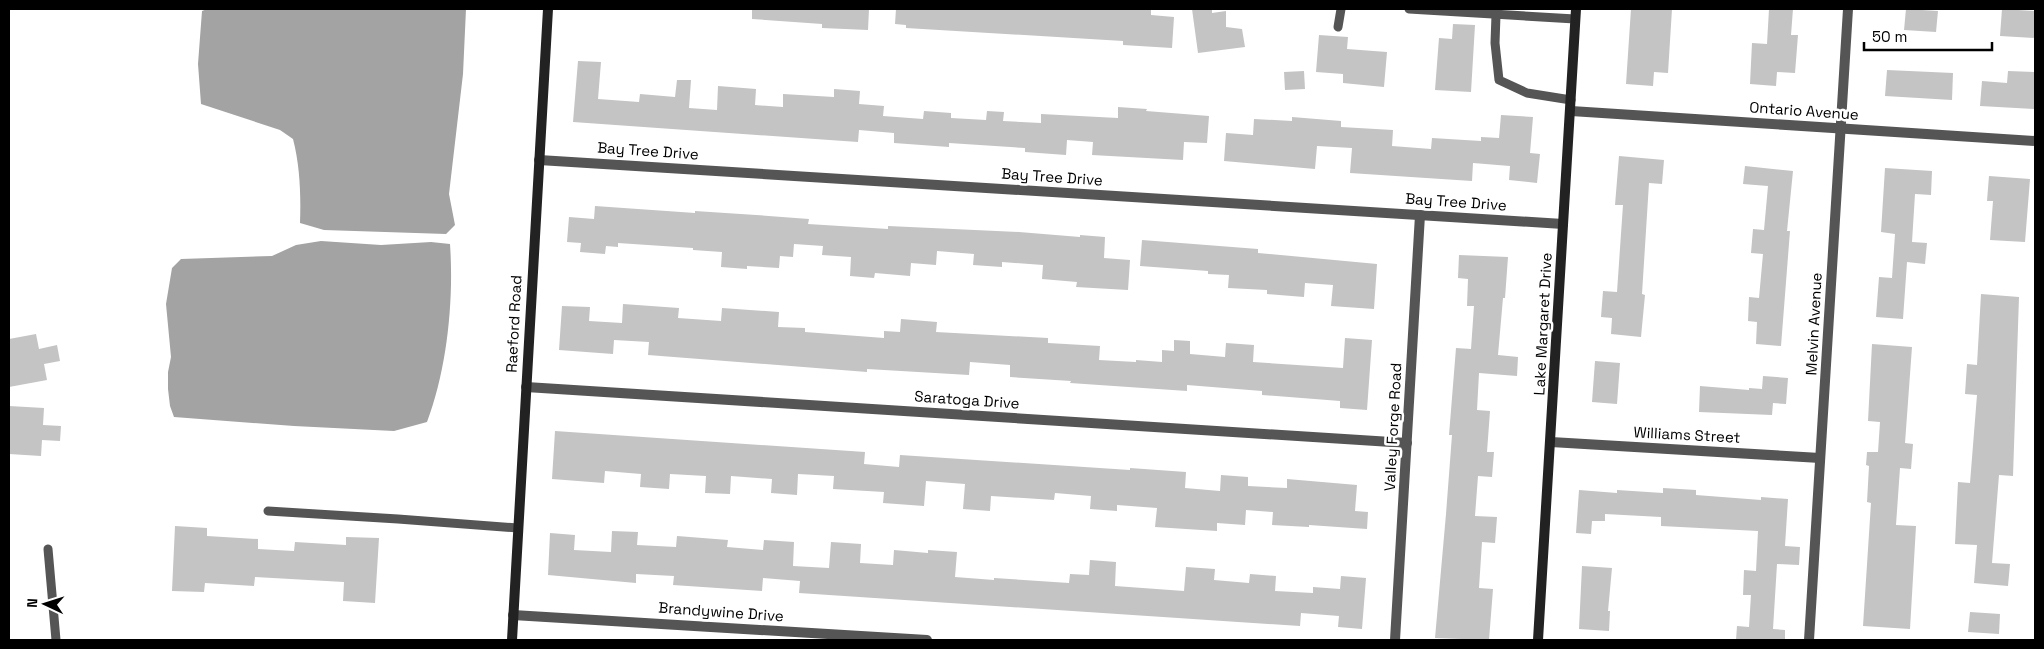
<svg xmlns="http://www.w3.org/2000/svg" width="2044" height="649" font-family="'Space Grotesk',sans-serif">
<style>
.water{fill:#a3a3a3}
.building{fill:#c4c4c4}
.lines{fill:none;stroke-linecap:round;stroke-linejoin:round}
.lane{stroke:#555;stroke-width:9}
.street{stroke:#555;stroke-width:10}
.secondary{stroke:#222;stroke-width:10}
.labels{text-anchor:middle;stroke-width:5;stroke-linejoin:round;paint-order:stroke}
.street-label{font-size:15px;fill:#000;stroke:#fff}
</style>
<rect width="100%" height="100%" fill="#fff"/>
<g class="water">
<path d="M207 9H466L463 74 449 194 455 225 446 234 324 230 300 223C301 195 300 166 293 139L280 130 201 104 198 64 202 11Z"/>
<path d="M321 241 381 245 431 242 450 244C454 301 447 369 427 422L394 431 294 426 174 417 170 406 168 389V372L171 357 166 304 172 268 181 259 272 256 296 245Z"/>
</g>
<g class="building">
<path d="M752 9H869L868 30 822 28V24L752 19Z"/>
<path d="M896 9H1151V15L1174 17 1172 48 1123 45V41L906 28V25L895 24Z"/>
<path d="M1192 9H1212V13L1226 11V27L1242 29 1245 47 1198 53Z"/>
<path d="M1631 9H1672L1668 73 1654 72 1653 86 1626 84Z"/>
<path d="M1769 9H1793L1791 35H1798L1795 73 1777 72 1776 86 1750 84 1752 43 1767 44Z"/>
<path d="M1906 9 1938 11 1936 32 1904 30Z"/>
<path d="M2002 9 2035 11V38L2000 36Z"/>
<path d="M1453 24 1475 25 1471 92 1435 90 1439 38 1452 39Z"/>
<path d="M1319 35 1348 37 1347 49 1387 52 1384 87 1343 83V74L1316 72Z"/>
<path d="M578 61 601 62 598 99 639 102 640 94 675 97 677 80H691L689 108 717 110 718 86 756 89 755 105 783 107V94L834 97V89L860 91 859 104 884 106 883 116 923 119 924 111 951 113V118L986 120 987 111 1004 112 1003 121 1041 123V114L1118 118V107L1147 109 1146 111 1209 116 1207 143 1184 142 1183 160 1092 155 1093 142 1067 140 1066 155 1025 152V148L949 143V147L894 143V133L859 130 858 142 573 122Z"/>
<path d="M1887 70 1953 73 1952 100 1885 96Z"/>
<path d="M1304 71 1305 89 1285 90 1284 72Z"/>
<path d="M2008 71 2035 72 2034 109 1980 106 1982 81 2007 83Z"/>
<path d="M1501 115 1533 117 1530 153 1540 154 1537 183 1509 180 1510 166 1473 163 1472 181 1350 173 1352 148 1317 146 1315 169 1224 161 1226 133 1253 135 1254 119 1292 121V117L1341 121V127L1393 130 1392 146 1431 149 1432 138 1481 141V137L1499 138Z"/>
<path d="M1619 156 1664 160 1662 184 1649 183 1642 294 1645 295 1641 337 1611 334 1612 318 1601 317 1603 291 1617 292 1623 205H1615Z"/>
<path d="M1745 166 1793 171 1787 231H1790L1781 346 1756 344 1757 322 1748 321 1749 297 1759 298 1763 254 1751 253 1753 229 1764 230 1768 186 1743 184Z"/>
<path d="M1885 168 1932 171 1931 195 1915 194 1912 242 1927 243 1925 264 1907 262 1903 319 1876 317 1879 277 1892 278 1895 234 1881 232Z"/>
<path d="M1989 176 2030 179 2025 242 1990 240 1993 201H1987Z"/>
<path d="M595 206 695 213V211L756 215 809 219 808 224 888 229V226L1019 232 1080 237V235L1105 237 1104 258 1130 260 1128 290 1076 287 1077 282 1042 279 1043 265 1002 262V267L973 265 974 254 937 251 936 265 911 263 910 276 875 273 874 278 850 276 851 257 822 255 823 246 794 244 793 257 780 256 779 268 747 266V269L721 267 722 252 693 250V248L618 243V247L606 246 605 254 580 252 581 243 567 242 569 217 594 219Z"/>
<path d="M1142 240 1258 249V253L1377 264 1374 309 1331 306 1333 285 1305 283 1304 297 1267 294V290L1228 288 1229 275 1208 274V271L1140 266Z"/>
<path d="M1459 255 1508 257 1505 298H1503L1498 355 1518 357 1517 376 1479 373 1477 410 1490 411 1487 452H1494L1492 477 1478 476 1475 516 1497 517 1495 543 1482 542 1479 588 1493 589 1489 640 1435 638 1446 514 1452 435H1449L1456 348 1471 349 1474 306H1467L1468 279 1458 278Z"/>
<path d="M1981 294 2019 297 2013 476 1999 475 1992 563 2010 564 2008 586 1974 583 1977 545 1955 544 1958 482 1970 483 1977 395 1965 394 1967 364 1977 365Z"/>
<path d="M623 304 679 308 678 318 721 321 722 308 779 312 778 327 805 328V332L884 338V331L900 332 901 319 937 322 936 332 1048 338V343L1100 346 1099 360 1136 362V360L1162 362V350L1174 351V340L1190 341V354L1225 357 1226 343 1254 345 1253 362 1343 368 1345 338 1372 340 1367 410 1340 408V401L1262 395V391L1187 385V391L1070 383 1071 381 1010 377V365L970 362 969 375 867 369V372L648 355 649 342 614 340 613 354 559 350 562 306 590 307 589 321 622 323Z"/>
<path d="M36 334 39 349 57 345 60 361 44 364 47 380 9 387V339Z"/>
<path d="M1872 344 1912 347 1905 443 1913 444 1911 469 1900 468 1896 525 1916 526 1910 629 1863 626 1871 503 1867 502 1869 466 1866 465 1867 452H1878L1880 422 1868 421Z"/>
<path d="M1595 361 1620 363 1617 404 1592 402Z"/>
<path d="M1763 376 1788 378 1786 404 1773 403 1772 415 1699 412 1700 386 1749 390V388L1762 389Z"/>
<path d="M9 406 44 408 43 425 61 426 60 441 42 440 41 456 9 454Z"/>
<path d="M555 431 865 452 864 464 899 467 900 455 1130 470V468L1186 472 1185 488 1220 491 1221 475 1248 477V486L1287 488V479L1357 485 1355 511 1368 512 1367 529 1309 525V527L1272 525 1273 512 1246 510 1245 525 1217 523V531L1155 527 1157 508 1117 505V511L1090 509 1091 496 1055 493 1054 500 991 496 990 511 963 509 965 484 926 481 924 506 883 503 884 492 833 489 834 476 798 474 797 495 771 493 772 479 731 476 730 494 705 493 706 476 670 474 669 489 640 487 641 474 605 471 604 483 552 479Z"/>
<path d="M1663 488 1696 490V495L1761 500V497L1788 499 1785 546 1800 547 1799 565 1777 564 1773 629 1785 630V640H1736L1737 626 1749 627 1751 595H1743L1744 570 1756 571 1758 531 1661 526V517L1605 514V521H1592L1591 534 1576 533 1579 490 1617 493V490L1663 493Z"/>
<path d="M175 526 207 528V536L258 539V549L294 551 295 542 346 545V537L379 538 375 603 343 601 344 582 255 577 254 586 205 583 204 592 172 591Z"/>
<path d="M612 531 638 532 637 545 676 547 677 536 728 540 727 547 763 550 764 540 794 542 793 566 829 568 831 542 861 544 860 563 893 565 894 550 928 553V550L957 552 955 577 994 580V578L1069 583 1070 574 1089 575 1090 560 1116 562 1115 586 1184 591 1186 567 1215 569 1214 580 1249 583 1250 574 1276 576 1275 591 1313 593V587L1340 589 1341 576 1366 578 1362 629 1338 627 1339 616 1301 613 1300 626 799 593 800 581 763 578 762 591 673 585 674 576 636 574V583L548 575 550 533 575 535 574 550 611 552Z"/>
<path d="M1582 566 1612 568 1608 611H1610L1609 631 1579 629Z"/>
<path d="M1970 612 2000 614 1999 634 1968 632Z"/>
</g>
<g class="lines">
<g class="lane">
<path d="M1409 9 1575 19"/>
<path d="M1496 15 1495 43 1499 80 1527 93 1571 100"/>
<path d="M1338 27 1341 9"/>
<path d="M268 511 398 519 518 528"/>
<path d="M48 549 56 640"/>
</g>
<g class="street">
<path d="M1571 111 2035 141"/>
<path d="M539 160 1563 224"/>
<path d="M526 387 1407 443"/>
<path d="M1551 442 1820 458"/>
<path d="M513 615 927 640"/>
<path d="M1395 640 1420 215"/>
<path d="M1809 640 1848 9"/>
</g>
<g class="secondary">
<path d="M512 640 548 9"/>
<path d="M1538 640 1576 9"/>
</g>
</g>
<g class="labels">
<g class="street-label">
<text transform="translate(1804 111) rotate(4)" y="5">Ontario Avenue</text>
<text transform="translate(648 151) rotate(4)" y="5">Bay Tree Drive</text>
<text transform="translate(1052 177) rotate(4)" y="5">Bay Tree Drive</text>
<text transform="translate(1456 202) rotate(4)" y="5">Bay Tree Drive</text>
<text transform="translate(514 324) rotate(-87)" y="5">Raeford Road</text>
<text transform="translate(1543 324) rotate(-87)" y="5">Lake Margaret Drive</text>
<text transform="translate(1814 324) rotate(-87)" y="5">Melvin Avenue</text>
<text transform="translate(967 400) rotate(4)" y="5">Saratoga Drive</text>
<text transform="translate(1393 427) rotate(-87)" y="5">Valley Forge Road</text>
<text transform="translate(1687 435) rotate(3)" y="5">Williams Street</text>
<text transform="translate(721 612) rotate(4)" y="5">Brandywine Drive</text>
</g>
</g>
<rect width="2044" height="649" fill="none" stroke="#000000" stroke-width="20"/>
<g transform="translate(45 604) rotate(274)" stroke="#ffffff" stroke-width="4" paint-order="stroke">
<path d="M0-4L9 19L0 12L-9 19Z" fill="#000000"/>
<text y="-8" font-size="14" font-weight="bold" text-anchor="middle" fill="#000000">N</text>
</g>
<path d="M1864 42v8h128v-8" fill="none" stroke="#000000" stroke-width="2.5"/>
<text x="1872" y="42" font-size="15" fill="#000000" stroke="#ffffff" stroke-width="4" paint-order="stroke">50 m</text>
</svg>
